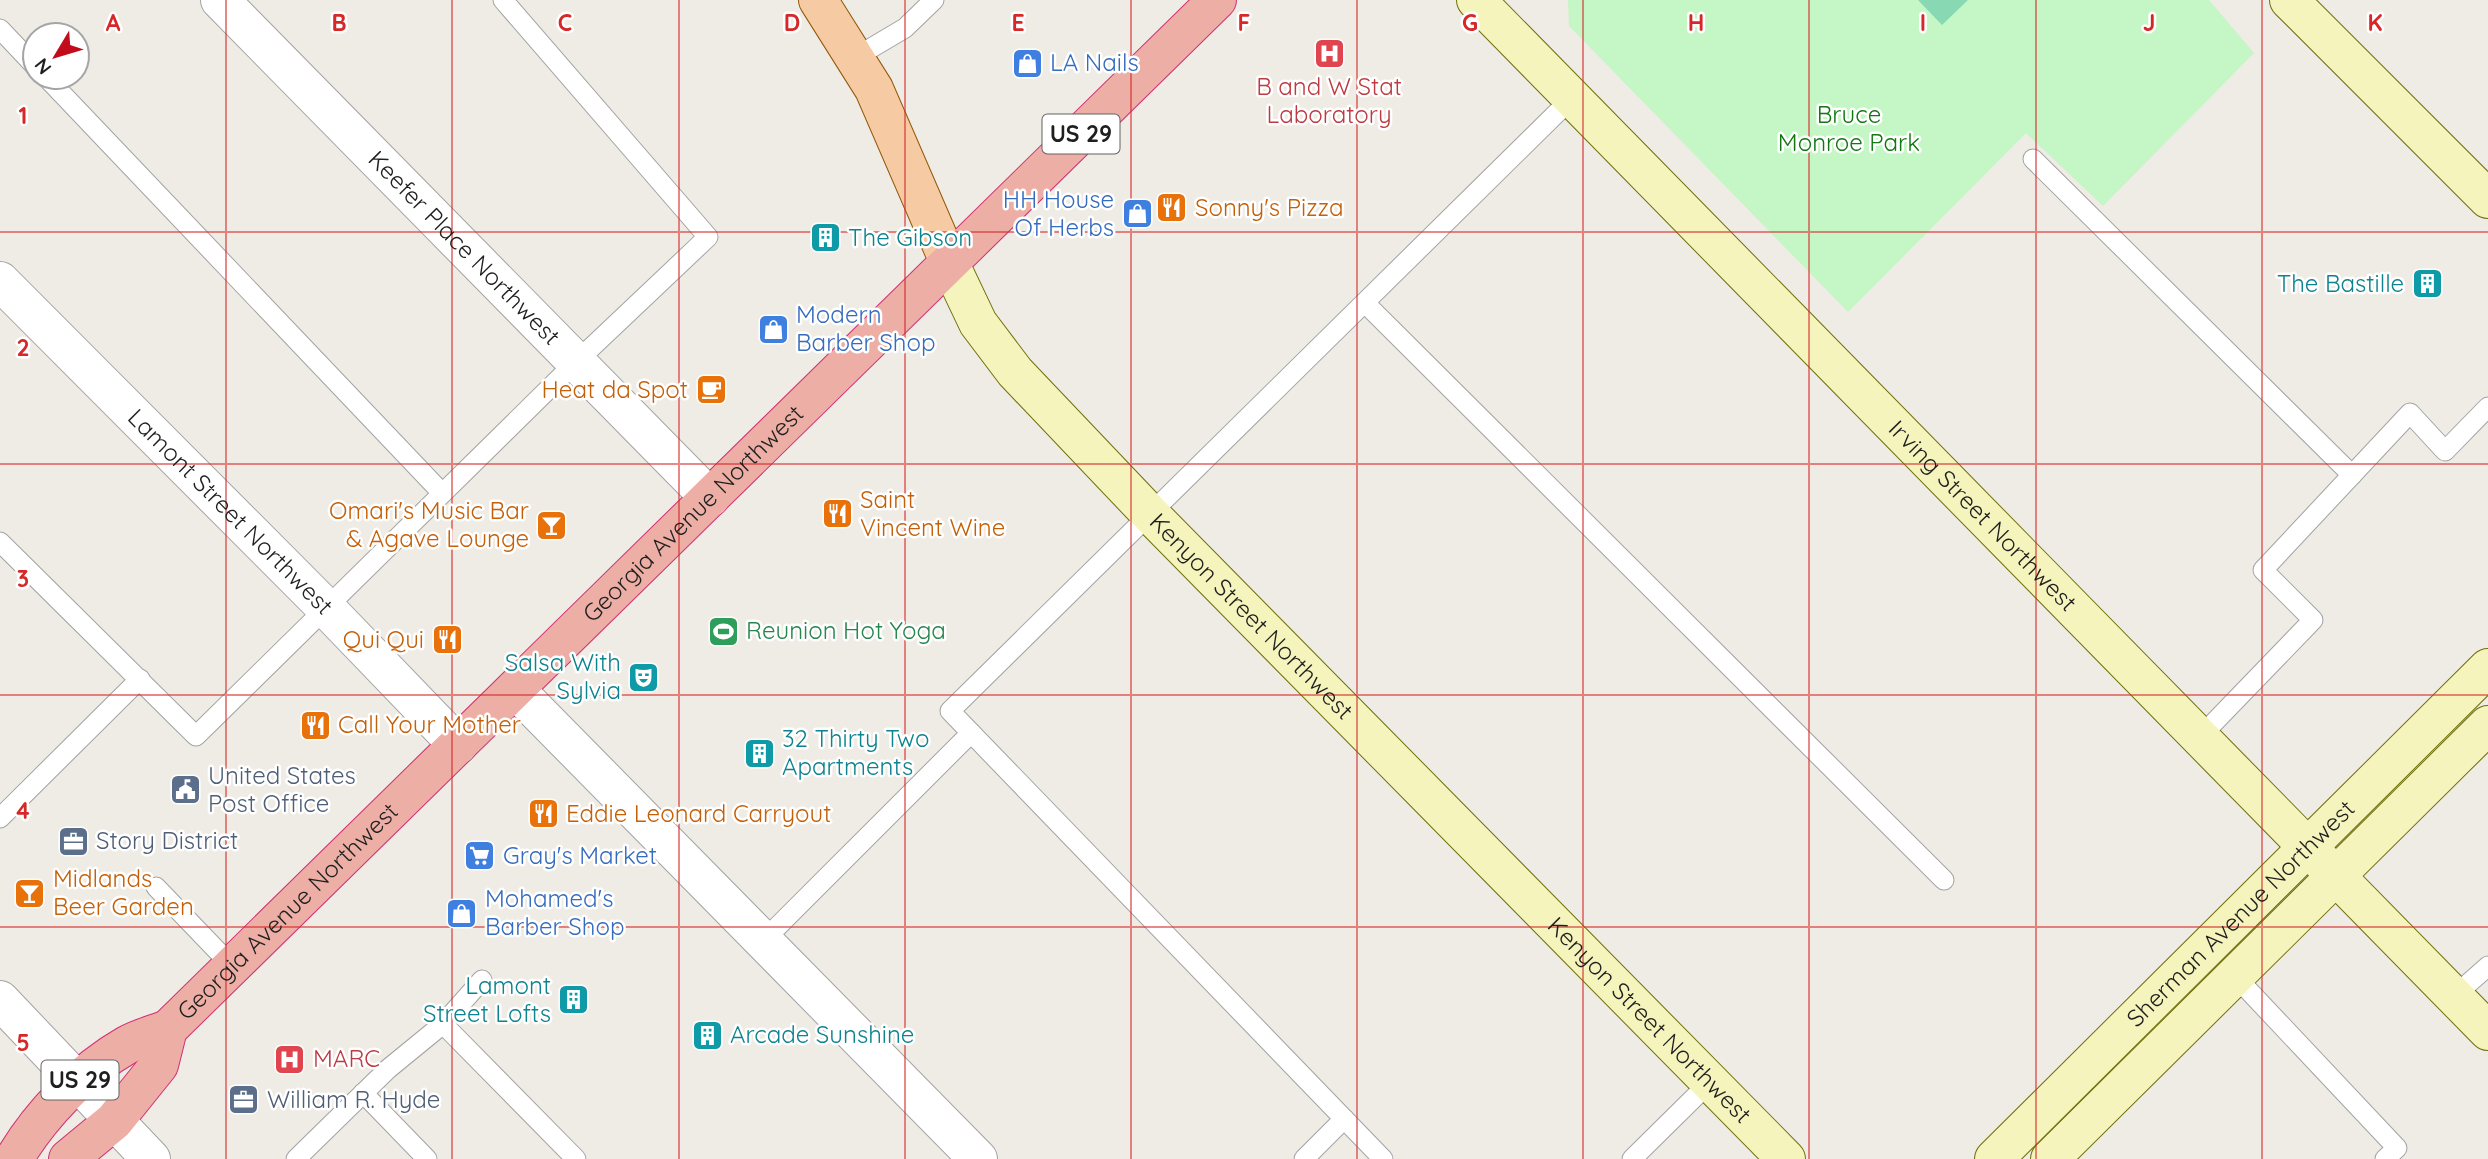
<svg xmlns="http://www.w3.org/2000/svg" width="2488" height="1159" font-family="Quicksand,sans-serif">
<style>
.park{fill:#c5f6c5}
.pitch{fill:#88d9b3}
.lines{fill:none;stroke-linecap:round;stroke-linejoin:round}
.service-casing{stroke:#a3a3a3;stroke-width:21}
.minor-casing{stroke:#a3a3a3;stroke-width:40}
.secondary-casing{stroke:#6e700b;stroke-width:40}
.primary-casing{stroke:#915809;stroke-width:40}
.trunk-casing{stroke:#d12f74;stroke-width:40}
.service{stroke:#fff;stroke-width:19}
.minor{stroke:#fff;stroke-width:38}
.secondary{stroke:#f6f4bd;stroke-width:38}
.primary{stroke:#f6cba3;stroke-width:38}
.trunk{stroke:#ecaea5;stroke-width:38}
.grid{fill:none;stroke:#d62828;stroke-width:2;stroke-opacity:0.55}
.labels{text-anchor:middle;stroke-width:5;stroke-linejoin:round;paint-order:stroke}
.shield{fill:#fff;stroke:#626262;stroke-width:2}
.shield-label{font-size:23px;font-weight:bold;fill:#1f1f1f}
.shop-label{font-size:24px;fill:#366cbe;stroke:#fff;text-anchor:start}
.health-label{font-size:24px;fill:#be3a42;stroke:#fff}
.park-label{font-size:24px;fill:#127712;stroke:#fff}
.food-label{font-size:24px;fill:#c56008;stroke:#fff;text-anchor:start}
.culture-label{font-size:24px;fill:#0d838f;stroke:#fff;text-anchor:start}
.street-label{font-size:24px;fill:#1f1f1f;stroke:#fff}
.leisure-label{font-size:24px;fill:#27864d;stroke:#fff;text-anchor:start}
.service-label{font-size:24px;fill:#4e5e75;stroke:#fff;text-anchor:start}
.grid-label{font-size:23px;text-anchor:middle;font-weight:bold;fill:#d62828;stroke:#fff;stroke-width:5;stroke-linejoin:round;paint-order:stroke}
</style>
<rect width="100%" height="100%" fill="#efebe5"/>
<path class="park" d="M1568 0H2209L2254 53 2103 206 2026 133 1848 312 1569 26Z"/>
<path class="pitch" d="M1918 0H1968L1942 25Z"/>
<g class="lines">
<defs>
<g id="service">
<path d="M0 29 35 66"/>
<path d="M856 57 905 28 934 0"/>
<path d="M46 77 442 493"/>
<path d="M2033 159 2352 475"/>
<path d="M1366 304 1944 880"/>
<path d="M0 542 196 736 576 362 708 237 503 0"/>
<path d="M2200 737 2313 620 2263 570 2410 413 2445 451 2488 407"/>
<path d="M0 818 140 679"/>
<path d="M156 887 232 966"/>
<path d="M764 940 971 733"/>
<path d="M2234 975 2397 1148 2385 1159"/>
<path d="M2454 996 2488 966"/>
<path d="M443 1024 576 1159"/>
<path d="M363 1093 427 1159"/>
<path d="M296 1159 388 1069 443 1024 482 980"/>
<path d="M1304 1159 1344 1119"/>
<path d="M1383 1159 950 711 1572 98"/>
<path d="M1632 1159 1710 1082"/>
</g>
<g id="minor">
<path id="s1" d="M220 0 710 498"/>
<path id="s2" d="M0 281 325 607 458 745"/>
<path d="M515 689 978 1159"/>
<path d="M0 1000 151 1159"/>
</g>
<g id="secondary">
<path id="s3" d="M1476 0 2488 1031"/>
<path d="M2289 0 2488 199"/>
<path id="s4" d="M949 262 978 323 1015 372 1151 515 1786 1159"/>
<path id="s5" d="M1994 1159 2488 668"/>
<path d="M2050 1159 2488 725"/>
</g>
<path id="primary" d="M818 0 874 89 949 262"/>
<g id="trunk">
<path id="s6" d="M14 1159C40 1115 83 1070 127 1045 139 1038 155 1034 168 1029L1217 0"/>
<path d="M68 1159 114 1121 159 1065 168 1029"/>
</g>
</defs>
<use href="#service" class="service-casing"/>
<use href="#minor" class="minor-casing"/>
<use href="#secondary" class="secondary-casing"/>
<use href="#primary" class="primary-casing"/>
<use href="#trunk" class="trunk-casing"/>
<use href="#service" class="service"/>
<use href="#minor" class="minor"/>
<use href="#secondary" class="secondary"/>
<use href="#primary" class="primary"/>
<use href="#trunk" class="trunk"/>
</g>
<path class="grid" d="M226 0V1159M452 0V1159M679 0V1159M905 0V1159M1131 0V1159M1357 0V1159M1583 0V1159M1809 0V1159M2036 0V1159M2262 0V1159M0 232H2488M0 464H2488M0 695H2488M0 927H2488"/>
<defs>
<symbol id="hospital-square" viewBox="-11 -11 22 22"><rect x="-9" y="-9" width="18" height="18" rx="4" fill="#e0444e" stroke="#fff"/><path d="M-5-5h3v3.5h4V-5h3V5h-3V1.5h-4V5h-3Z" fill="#fff"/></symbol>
<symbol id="shop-square" viewBox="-11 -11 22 22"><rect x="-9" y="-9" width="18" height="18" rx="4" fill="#3f7fe0" stroke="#fff"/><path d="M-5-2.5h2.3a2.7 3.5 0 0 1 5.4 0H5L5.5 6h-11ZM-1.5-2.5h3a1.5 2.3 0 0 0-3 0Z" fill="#fff"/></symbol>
<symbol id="restaurant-square" viewBox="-11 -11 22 22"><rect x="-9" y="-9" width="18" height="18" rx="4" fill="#e8710a" stroke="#fff"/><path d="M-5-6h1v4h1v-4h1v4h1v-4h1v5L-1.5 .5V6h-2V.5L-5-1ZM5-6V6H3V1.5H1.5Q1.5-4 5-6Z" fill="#fff"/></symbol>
<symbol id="building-square" viewBox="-11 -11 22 22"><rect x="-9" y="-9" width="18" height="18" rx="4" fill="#0f9aa8" stroke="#fff"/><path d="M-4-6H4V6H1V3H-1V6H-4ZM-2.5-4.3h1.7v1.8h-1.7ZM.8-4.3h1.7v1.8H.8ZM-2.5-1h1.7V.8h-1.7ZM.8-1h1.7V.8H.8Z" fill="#fff"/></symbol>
<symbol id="cafe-square" viewBox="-11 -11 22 22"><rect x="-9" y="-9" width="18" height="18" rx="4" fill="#e8710a" stroke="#fff"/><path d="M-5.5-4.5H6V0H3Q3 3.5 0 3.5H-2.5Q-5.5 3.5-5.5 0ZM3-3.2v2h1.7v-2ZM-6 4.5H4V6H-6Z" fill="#fff"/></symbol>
<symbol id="bar-square" viewBox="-11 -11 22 22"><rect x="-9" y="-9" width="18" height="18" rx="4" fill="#e8710a" stroke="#fff"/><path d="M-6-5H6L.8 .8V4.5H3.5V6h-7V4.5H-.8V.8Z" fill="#fff"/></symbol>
<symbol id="stadium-square" viewBox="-11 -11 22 22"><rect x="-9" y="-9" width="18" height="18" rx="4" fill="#2e9e5b" stroke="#fff"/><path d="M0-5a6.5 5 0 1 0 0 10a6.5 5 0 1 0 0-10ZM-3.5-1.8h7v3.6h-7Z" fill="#fff"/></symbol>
<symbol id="theatre-square" viewBox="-11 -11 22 22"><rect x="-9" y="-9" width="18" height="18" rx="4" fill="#0f9aa8" stroke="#fff"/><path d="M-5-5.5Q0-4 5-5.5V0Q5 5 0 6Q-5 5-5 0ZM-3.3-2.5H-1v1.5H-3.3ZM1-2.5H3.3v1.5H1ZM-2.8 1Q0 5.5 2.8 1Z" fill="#fff"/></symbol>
<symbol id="civic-square" viewBox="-11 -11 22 22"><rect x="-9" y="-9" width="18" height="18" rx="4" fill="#5c6f8a" stroke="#fff"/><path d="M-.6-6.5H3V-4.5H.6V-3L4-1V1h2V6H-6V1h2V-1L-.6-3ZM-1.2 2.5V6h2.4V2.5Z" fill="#fff"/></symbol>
<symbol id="office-square" viewBox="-11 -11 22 22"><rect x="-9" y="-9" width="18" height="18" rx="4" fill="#5c6f8a" stroke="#fff"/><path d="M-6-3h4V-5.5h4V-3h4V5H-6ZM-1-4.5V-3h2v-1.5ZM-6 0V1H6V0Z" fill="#fff"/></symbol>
<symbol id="supermarket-square" viewBox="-11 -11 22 22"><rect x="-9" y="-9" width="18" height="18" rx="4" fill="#3f7fe0" stroke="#fff"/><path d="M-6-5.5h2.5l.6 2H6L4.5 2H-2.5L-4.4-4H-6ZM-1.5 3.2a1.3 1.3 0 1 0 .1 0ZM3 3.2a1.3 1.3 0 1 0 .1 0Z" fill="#fff"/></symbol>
</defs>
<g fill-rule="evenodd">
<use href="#hospital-square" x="1312" y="36" width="35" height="35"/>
<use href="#shop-square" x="1010" y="46" width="35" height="35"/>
<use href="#restaurant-square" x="1154" y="190" width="35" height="35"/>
<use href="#shop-square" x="1120" y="196" width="35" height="35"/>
<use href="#building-square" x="808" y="220" width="35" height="35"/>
<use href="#building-square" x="2410" y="266" width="35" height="35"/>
<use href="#shop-square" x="756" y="312" width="35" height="35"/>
<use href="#cafe-square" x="694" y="372" width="35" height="35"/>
<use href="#restaurant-square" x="820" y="496" width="35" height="35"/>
<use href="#bar-square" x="534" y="508" width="35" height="35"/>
<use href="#stadium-square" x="706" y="614" width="35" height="35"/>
<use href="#restaurant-square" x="430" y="622" width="35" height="35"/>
<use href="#theatre-square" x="626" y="660" width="35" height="35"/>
<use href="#restaurant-square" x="298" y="708" width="35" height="35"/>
<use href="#building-square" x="742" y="736" width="35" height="35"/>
<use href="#civic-square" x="168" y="772" width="35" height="35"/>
<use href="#restaurant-square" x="526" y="796" width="35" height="35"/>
<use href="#office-square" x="56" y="824" width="35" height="35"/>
<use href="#supermarket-square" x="462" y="838" width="35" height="35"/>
<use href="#bar-square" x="12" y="876" width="35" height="35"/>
<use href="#shop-square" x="444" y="896" width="35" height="35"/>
<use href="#building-square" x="556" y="982" width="35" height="35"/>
<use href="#building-square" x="690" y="1018" width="35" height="35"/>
<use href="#hospital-square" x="272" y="1042" width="35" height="35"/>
<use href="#office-square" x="226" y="1082" width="35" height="35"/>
</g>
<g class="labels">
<g class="shield">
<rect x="1042.5" y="114.5" width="77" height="39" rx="5"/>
<rect x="41.5" y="1060.5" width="77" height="39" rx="5"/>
</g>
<g class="shield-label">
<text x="1081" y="142">US 29</text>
<text x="80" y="1088">US 29</text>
</g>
<g class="shop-label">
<text x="1050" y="71">LA Nails</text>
<text x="1114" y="208" text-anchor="end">HH House<tspan x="1114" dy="28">Of Herbs</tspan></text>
<text x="796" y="323">Modern<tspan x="796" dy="28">Barber Shop</tspan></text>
<text x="503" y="864">Gray's Market</text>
<text x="485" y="907">Mohamed's<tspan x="485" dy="28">Barber Shop</tspan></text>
</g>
<g class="health-label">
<text x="1329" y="95">B and W Stat<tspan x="1329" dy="28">Laboratory</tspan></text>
<text x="313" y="1067" text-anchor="start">MARC</text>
</g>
<g class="park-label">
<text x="1849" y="123">Bruce<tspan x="1849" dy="28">Monroe Park</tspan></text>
</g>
<g class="food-label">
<text x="1195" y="216">Sonny's Pizza</text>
<text x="688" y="398" text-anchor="end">Heat da Spot</text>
<text x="860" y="508">Saint<tspan x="860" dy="28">Vincent Wine</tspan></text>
<text x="529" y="519" text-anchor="end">Omari's Music Bar<tspan x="529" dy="28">&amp; Agave Lounge</tspan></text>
<text x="424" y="648" text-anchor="end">Qui Qui</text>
<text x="338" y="733">Call Your Mother</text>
<text x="566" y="822">Eddie Leonard Carryout</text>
<text x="53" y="887">Midlands<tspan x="53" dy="28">Beer Garden</tspan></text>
</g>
<g class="culture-label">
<text x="848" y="246">The Gibson</text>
<text x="2404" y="292" text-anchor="end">The Bastille</text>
<text x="621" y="671" text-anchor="end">Salsa With<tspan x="621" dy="28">Sylvia</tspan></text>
<text x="782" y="747">32 Thirty Two<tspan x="782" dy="28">Apartments</tspan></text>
<text x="551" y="994" text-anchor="end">Lamont<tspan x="551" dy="28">Street Lofts</tspan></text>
<text x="730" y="1043">Arcade Sunshine</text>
</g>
<g class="street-label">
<text dy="8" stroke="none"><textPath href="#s1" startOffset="348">Keefer Place Northwest</textPath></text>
<text dy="8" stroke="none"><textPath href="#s2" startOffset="326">Lamont Street Northwest</textPath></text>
<text dy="8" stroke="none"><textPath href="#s6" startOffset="942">Georgia Avenue Northwest</textPath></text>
<text dy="8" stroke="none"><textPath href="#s3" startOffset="723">Irving Street Northwest</textPath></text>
<text dy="8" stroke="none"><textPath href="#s4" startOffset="469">Kenyon Street Northwest</textPath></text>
<text dy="8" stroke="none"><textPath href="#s6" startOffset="374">Georgia Avenue Northwest</textPath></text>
<text dy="8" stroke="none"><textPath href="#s5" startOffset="348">Sherman Avenue Northwest</textPath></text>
<text dy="8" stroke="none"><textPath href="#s4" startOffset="1036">Kenyon Street Northwest</textPath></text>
</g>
<g class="leisure-label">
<text x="746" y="639">Reunion Hot Yoga</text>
</g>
<g class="service-label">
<text x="208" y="784">United States<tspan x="208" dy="28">Post Office</tspan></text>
<text x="96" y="849">Story District</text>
<text x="267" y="1108">William R. Hyde</text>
</g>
</g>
<g class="grid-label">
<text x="113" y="31">A</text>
<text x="339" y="31">B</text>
<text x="565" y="31">C</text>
<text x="792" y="31">D</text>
<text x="1018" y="31">E</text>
<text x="1244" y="31">F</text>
<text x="1470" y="31">G</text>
<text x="1696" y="31">H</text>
<text x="1923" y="31">I</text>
<text x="2149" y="31">J</text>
<text x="2375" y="31">K</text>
<text x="23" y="124">1</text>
<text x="23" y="356">2</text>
<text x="23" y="587">3</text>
<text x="23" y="819">4</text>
<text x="23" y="1051">5</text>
</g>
<g transform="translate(56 56) rotate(232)"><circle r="33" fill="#ffffff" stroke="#a5a5a5" stroke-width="2"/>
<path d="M0-5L12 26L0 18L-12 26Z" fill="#c20c1b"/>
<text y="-10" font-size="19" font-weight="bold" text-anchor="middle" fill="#1f1f1f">N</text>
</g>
</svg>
